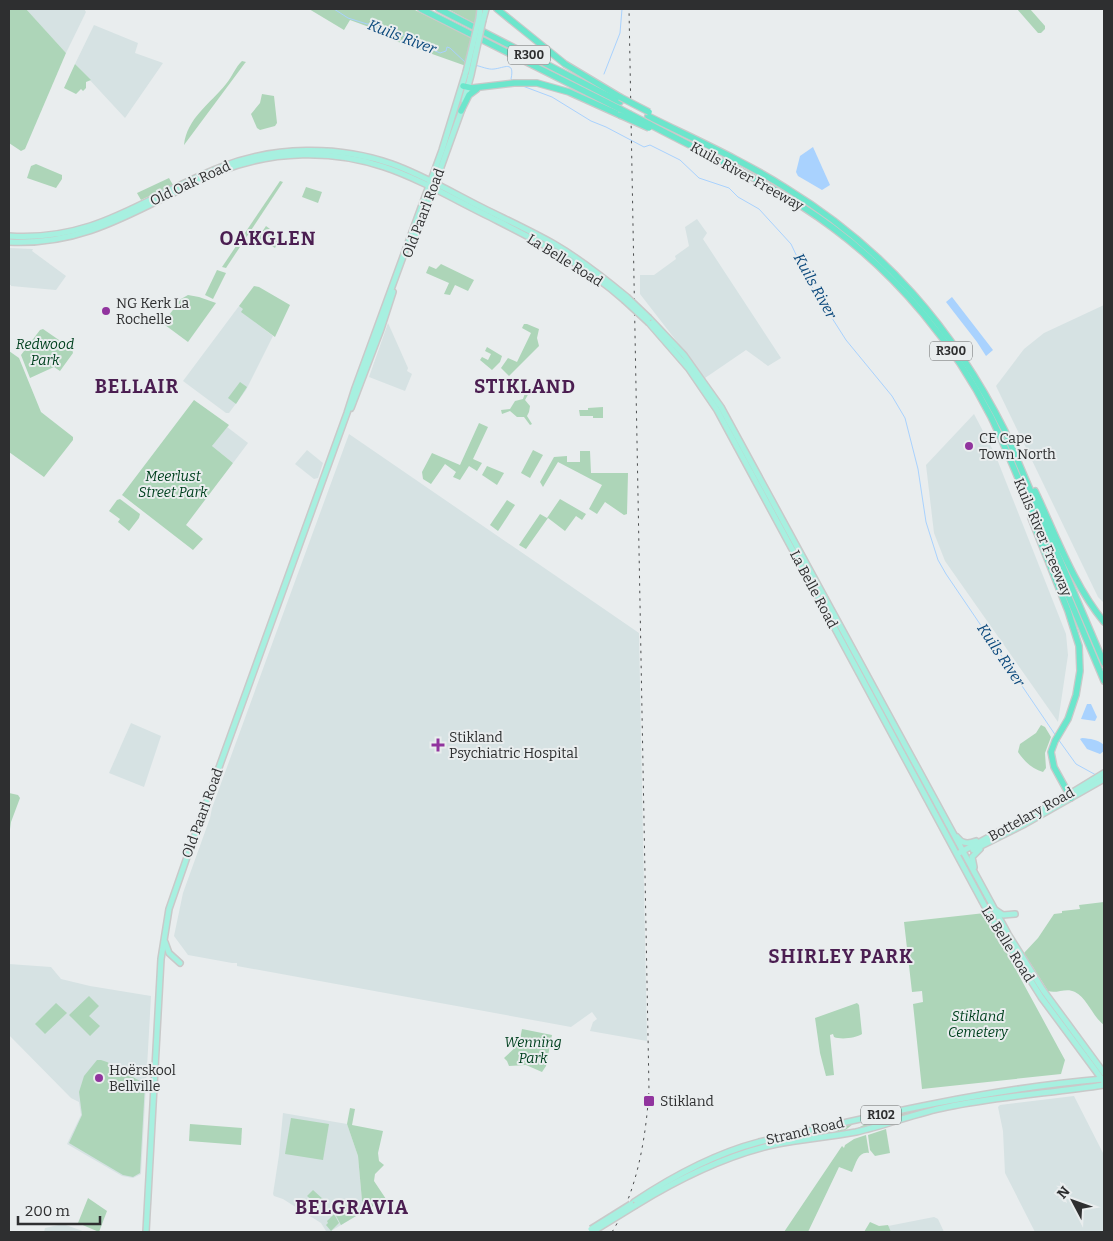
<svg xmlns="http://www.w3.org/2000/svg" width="1113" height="1241" font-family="Bitter,serif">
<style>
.built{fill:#d6e2e3}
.green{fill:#add5b8}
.water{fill:#a9d2fe}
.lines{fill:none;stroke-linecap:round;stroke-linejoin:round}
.stream{stroke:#a9d2fe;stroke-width:1}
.major-casing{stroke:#c9c9c9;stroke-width:8}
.highway-casing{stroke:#c9c9c9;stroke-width:8}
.major{stroke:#a7f0e0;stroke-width:5}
.highway{stroke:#6ce6cc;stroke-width:5.5}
.rail{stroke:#4b4d4e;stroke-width:1;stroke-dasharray:2.5 5;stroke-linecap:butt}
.major-bridge-casing{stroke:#c9c9c9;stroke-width:8;stroke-linecap:butt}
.highway-bridge-casing{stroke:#c9c9c9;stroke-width:8;stroke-linecap:butt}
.major-bridge{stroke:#a7f0e0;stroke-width:5}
.highway-bridge{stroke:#6ce6cc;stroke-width:5.5}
.poi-dot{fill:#91349e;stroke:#e9edee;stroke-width:2}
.labels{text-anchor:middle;stroke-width:4;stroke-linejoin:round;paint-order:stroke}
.shield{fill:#e9edee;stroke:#666869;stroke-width:1}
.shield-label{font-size:12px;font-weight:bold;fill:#2e2f30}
.street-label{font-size:14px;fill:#2e2f30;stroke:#e9edee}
.poi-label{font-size:14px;fill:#2e2f30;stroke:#e9edee;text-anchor:start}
.park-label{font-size:14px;font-style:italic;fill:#00411f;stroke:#e9edee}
.water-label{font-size:15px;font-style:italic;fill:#0a487c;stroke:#e9edee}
.district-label{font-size:19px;font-weight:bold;letter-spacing:1px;fill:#4b1e51;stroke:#e9edee}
</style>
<rect width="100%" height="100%" fill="#e9edee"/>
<g class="built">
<path d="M26 9H84L86 12 66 53Z"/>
<path d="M94 25 138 43 135 53 163 63 125 118 75 64Z"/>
<path d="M697 219 707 233 703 239 781 358 768 366 746 350 705 378 640 294V275H654L676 259 675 256 689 246 685 227Z"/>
<path d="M9 248 33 249 32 251 66 276 56 290 11 286V285H9Z"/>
<path d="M1104 305V603L1098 597 996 386 1024 349 1044 333Z"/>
<path d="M239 306 244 309 242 312 273 336 246 390 229 413H226L183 381Z"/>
<path d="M388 323 408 368 407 371 412 374 405 391 369 377Z"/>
<path d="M974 414 995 454 1066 634 1068 655 1058 722 945 561 934 533 926 465Z"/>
<path d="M227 427 248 443 233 463 212 446Z"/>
<path d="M349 434 639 633 647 1041 590 1031 593 1022 597 1019 592 1012 571 1027 237 966V963H232L188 955 174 936 183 893 210 818 212 808Z"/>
<path d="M307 450 323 463 318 478 314 479 295 464Z"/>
<path d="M131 723 161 736 144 787 109 773Z"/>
<path d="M9 964 51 967 61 979 90 986 151 996 141 1174 133 1178 122 1176 67 1144 81 1115 79 1102 71 1098 9 1035Z"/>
<path d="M1074 1096 1104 1155V1232H1035L1005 1173 1003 1131 998 1107 1000 1105Z"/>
<path d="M283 1113 347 1124 358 1156 363 1212 331 1231H326L321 1223 283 1199 274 1196 273 1194 279 1155Z"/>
<path d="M934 1217 938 1219 944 1232H891L888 1226Z"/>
<path d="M63 1224 77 1229 85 1232H44L45 1228Z"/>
</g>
<g class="green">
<path d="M9 9H26L66 53 25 149 21 151 9 143Z"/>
<path d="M309 9H413L472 38 466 66 387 38 388 34 350 20 344 30Z"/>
<path d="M448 9H477L475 24Z"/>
<path d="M1017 9H1030L1045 26V29L1041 33H1038Z"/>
<path d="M242 61 246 62 245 63 184 145C187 118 210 104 226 84 232 77 236 66 242 61Z"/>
<path d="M75 64 91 80 86 82V88L83 91 81 89 76 94 64 88Z"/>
<path d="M262 94 274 96 277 123 275 126 260 130 257 128 251 114 260 103Z"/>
<path d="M36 164 62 175V179L56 188 27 178 31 166Z"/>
<path d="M169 178 173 185 141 200 137 193Z"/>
<path d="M280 181 283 182 226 268 222 267Z"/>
<path d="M306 187 322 192 318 203 302 197Z"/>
<path d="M266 226 274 232 272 236 279 241 275 248 258 238Z"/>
<path d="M441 264 474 280 468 291 455 285 450 295 444 294 449 283 426 273 429 266 436 269Z"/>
<path d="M217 270 226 273 213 299 205 295Z"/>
<path d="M254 286 259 287 290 305 275 337 241 312 243 309 239 306Z"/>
<path d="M188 295 199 297 216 303 188 342 165 325 164 322 181 299Z"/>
<path d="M524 324H527L539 329 537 338 539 346 509 376 501 368 508 358 517 362 531 333 522 328Z"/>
<path d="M43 329 72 349 73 353 60 371 54 367 30 378 21 355 40 330Z"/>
<path d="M487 347 502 356 500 362 492 370 480 360 482 357 488 360 491 354 485 351Z"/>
<path d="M9 351 19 358 41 412 73 437V440L44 477 9 452Z"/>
<path d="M240 382 247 387 236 404 228 398Z"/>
<path d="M526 390 530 391 525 400 530 406 529 412 527 416 532 424 530 425 524 417H517L510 411 502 414 501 410 510 409 515 401 523 399Z"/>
<path d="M194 400 229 425 212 446 233 463 186 525 203 539 193 550 122 495Z"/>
<path d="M603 407V418H593V416H580L579 410H588V408Z"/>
<path d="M479 423 488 427 473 459 482 463 477 471 469 466 460 480 453 477 456 472 445 464 431 484 423 479 422 472 432 453 460 465Z"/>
<path d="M533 450 543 455 530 478 521 473Z"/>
<path d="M580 451H590L591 473H628L627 514 624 515 605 502 597 514 589 509 602 485 558 462 543 487 540 482 554 457 567 456V462H580Z"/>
<path d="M487 466 504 473 497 485 482 475Z"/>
<path d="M120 499 140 514 139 518 129 531 118 522 120 519 109 511 117 500Z"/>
<path d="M560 499 586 514 582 520 576 516 565 531 548 518 526 549 519 545 540 514 547 518Z"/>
<path d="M507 500 515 505 498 531 490 525Z"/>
<path d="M1041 725 1045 727 1051 737 1045 753 1046 768 1043 772C1032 769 1024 761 1018 752L1020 744 1036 733Z"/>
<path d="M9 793 18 795 20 798 11 822 9 836Z"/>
<path d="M1104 902V1025C1092 1016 1088 999 1075 992 1066 987 1057 994 1048 991L1024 953 1038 938 1054 914 1062 913V911L1080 909 1079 905Z"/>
<path d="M985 913 1065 1060 1061 1074 922 1089 913 1004 923 1002 922 991 912 992 904 922Z"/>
<path d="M89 996 99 1006 89 1016 100 1026 90 1036 69 1015Z"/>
<path d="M56 1003 67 1013 45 1034 35 1024Z"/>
<path d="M857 1003 859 1005 862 1034C856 1038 841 1040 834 1037L833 1034 830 1035 834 1075 826 1076 820 1053 815 1018Z"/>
<path d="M522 1029 552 1035 546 1066 542 1072 526 1065 509 1066 507 1061 504 1058 519 1044Z"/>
<path d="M97 1060H101L107 1062 145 1084 140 1173 133 1177 123 1175 69 1143 82 1115 79 1092 84 1076Z"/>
<path d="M940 1105 941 1106 856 1129 875 1119Z"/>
<path d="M350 1108 355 1109 352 1125 383 1131 378 1153 379 1161 384 1165 375 1174 374 1181 386 1199 363 1212 358 1156 347 1124Z"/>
<path d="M291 1118 329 1124 323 1160 285 1154Z"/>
<path d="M190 1124 242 1128 241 1145 189 1141Z"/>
<path d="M853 1124 843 1132 798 1138 738 1152 737 1151Z"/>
<path d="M886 1129 890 1153 875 1156 870 1150 868 1135Z"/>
<path d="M866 1135 869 1153C858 1151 856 1164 852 1172L839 1167 808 1232H784L842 1146 844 1148 845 1145 854 1139Z"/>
<path d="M313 1190 324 1200 319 1206 307 1196Z"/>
<path d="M88 1198 107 1211 99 1232 78 1223Z"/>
<path d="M353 1200 361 1213 341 1225 334 1212Z"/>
<path d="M334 1214 339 1223 331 1231 326 1225 328 1223 327 1221Z"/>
<path d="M870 1222 879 1226 888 1225 891 1232H864Z"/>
</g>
<g class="water">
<path d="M813 147 830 185 822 190 798 176 796 172 800 156Z"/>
<path d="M952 297 993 350 986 356 977 342 946 302Z"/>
<path d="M1087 704H1091L1097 717 1095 721 1081 719Z"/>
<path d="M1082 738C1091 739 1097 739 1104 745V751L1100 754 1087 749 1080 739Z"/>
</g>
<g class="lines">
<g class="stream">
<path d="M334 9 348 18 367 24H373L378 28 398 33 440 53 446 51 447 47 450 48 466 63"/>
<path d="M474 65C481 66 488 70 494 69 504 68 515 60 511 79L512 80"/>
<path d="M604 74 620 33 622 9"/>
<path d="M520 85 552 97 591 121 606 127 644 147 650 145 680 160 699 178 729 188 738 197 759 209 791 244 809 282 846 340 892 396 905 418 918 469 926 522 938 560 946 574 1056 736"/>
<path d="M1058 739 1076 764 1096 775"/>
</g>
<defs>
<g id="major">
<path d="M479 18 480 9"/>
<path d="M483 20 486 9"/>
<path d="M464 101 471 75"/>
<path d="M9 236C97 242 145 196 221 167 274 146 338 145 392 164 423 175 453 193 483 208 507 220 531 231 554 244 580 259 604 278 627 297"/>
<path d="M9 242C95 246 147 201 221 171 272 151 332 149 384 167 420 179 455 200 490 217 537 241 584 264 624 300"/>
<path d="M411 247 422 220 462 109"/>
<path d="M649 318 684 355 721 407 1008 934 1043 990 1104 1073"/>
<path d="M649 323 689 369 717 410 989 914 1041 997 1104 1082"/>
<path d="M351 408 381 329 393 292"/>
<path d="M957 837C962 844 968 844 976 841"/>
<path d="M973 850 1023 825 1104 779"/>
<path d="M959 853 1068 795 1104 773"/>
<path d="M974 867 972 857 980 849"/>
<path d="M997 911 1003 915 1015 914"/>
<path d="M165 942 169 953 180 963"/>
<path d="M634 1202C673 1176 713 1154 759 1142 872 1116 986 1089 1103 1079"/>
<path d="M636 1205C680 1178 726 1155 777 1144 803 1139 830 1137 856 1132 887 1125 916 1113 947 1107 999 1096 1052 1093 1104 1085"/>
<path d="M146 1232 161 959 169 909 195 834 347 413 355 388 442 150 466 72"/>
</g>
<g id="highway">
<path d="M421 9 620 109"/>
<path d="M439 9 620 102"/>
<path d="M497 9 565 64 620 97"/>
<path d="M463 86 472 88 514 83H537L569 92 620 115"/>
<path d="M461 111 469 95 477 89"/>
<path d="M648 116C694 139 742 160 786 188 884 248 953 328 1005 431L1104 663"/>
<path d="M649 124C711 157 776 185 833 228 899 277 954 344 991 417 1008 452 1022 489 1038 524 1060 576 1082 629 1104 681"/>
<path d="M1035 491C1056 535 1073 584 1104 622"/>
<path d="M1031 518 1068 611 1079 646 1080 671 1076 695 1068 719 1055 741 1051 752 1054 767 1071 798"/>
</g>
</defs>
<use href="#major" class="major-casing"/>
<use href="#highway" class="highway-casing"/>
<use href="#major" class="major"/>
<use href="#highway" class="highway"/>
<path class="rail" d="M612 1232C637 1192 646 1138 649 1090L629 9"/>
<defs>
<g id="major-bridge">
<path d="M466 72 479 18"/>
<path d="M471 75 483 20"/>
<path d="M627 297 649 318"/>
<path d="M624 300 649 323"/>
<path d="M591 1229 631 1204"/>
<path d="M592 1232 636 1205"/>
</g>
<g id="highway-bridge">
<path d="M620 97 649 112"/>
<path d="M620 109 649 124"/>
<path d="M620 115 649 128"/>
</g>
</defs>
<use href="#major-bridge" class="major-bridge-casing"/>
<use href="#highway-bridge" class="highway-bridge-casing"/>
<use href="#major-bridge" class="major-bridge"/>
<use href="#highway-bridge" class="highway-bridge"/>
</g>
<g class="poi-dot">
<circle cx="106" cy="311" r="5"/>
<circle cx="969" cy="446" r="5"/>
<path d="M435.5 737.5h5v5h5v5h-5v5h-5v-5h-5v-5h5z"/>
<circle cx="99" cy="1078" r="5"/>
<rect x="643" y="1095" width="12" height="12" rx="2.5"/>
</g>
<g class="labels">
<g class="shield">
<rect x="508" y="45.5" width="42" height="19" rx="4"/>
<rect x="930" y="341.5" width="42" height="19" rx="4"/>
<rect x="861" y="1105.5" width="40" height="19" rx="4"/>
</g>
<g class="shield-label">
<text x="529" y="59">R300</text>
<text x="951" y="355">R300</text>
<text x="881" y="1119">R102</text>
</g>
<g class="street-label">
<text transform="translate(747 176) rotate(29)" y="5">Kuils River Freeway</text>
<text transform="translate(190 183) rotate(-25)" y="5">Old Oak Road</text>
<text transform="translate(423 213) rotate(-69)" y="5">Old Paarl Road</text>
<text transform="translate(565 260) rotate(32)" y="5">La Belle Road</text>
<text transform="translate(1043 537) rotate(67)" y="5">Kuils River Freeway</text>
<text transform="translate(814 589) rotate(62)" y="5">La Belle Road</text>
<text transform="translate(202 813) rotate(-70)" y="5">Old Paarl Road</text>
<text transform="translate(1031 814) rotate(-29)" y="5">Bottelary Road</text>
<text transform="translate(1008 944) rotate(58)" y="5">La Belle Road</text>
<text transform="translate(805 1131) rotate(-13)" y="5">Strand Road</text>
</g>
<g class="poi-label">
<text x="116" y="308">NG Kerk La<tspan x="116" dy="16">Rochelle</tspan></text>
<text x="979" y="443">CE Cape<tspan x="979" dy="16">Town North</tspan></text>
<text x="449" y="742">Stikland<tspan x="449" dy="16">Psychiatric Hospital</tspan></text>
<text x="109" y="1075">Hoërskool<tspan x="109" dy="16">Bellville</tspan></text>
<text x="660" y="1106">Stikland</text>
</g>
<g class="park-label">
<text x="45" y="349">Redwood<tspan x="45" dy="16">Park</tspan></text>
<text x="173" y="481">Meerlust<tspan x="173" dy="16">Street Park</tspan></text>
<text x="978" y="1021">Stikland<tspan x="978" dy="16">Cemetery</tspan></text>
<text x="533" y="1047">Wenning<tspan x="533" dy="16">Park</tspan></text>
</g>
<g class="water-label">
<text transform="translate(402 37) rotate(21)" y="5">Kuils River</text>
<text transform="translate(815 286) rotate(61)" y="5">Kuils River</text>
<text transform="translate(1001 655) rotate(56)" y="5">Kuils River</text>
</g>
<g class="district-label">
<text x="268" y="245">OAKGLEN</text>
<text x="137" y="393">BELLAIR</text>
<text x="525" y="393">STIKLAND</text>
<text x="841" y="963">SHIRLEY PARK</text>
<text x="352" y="1214">BELGRAVIA</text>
</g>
</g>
<rect width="1113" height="1241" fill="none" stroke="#2e2f30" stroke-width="20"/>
<g transform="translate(1073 1201) rotate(311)" stroke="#e9edee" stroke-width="4" paint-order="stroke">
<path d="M0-4L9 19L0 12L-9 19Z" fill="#2e2f30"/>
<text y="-8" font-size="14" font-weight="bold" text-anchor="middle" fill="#2e2f30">N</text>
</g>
<path d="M18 1216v8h82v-8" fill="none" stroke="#2e2f30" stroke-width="2.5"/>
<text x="25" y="1216" font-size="15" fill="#2e2f30" stroke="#e9edee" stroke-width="4" paint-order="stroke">200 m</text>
</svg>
